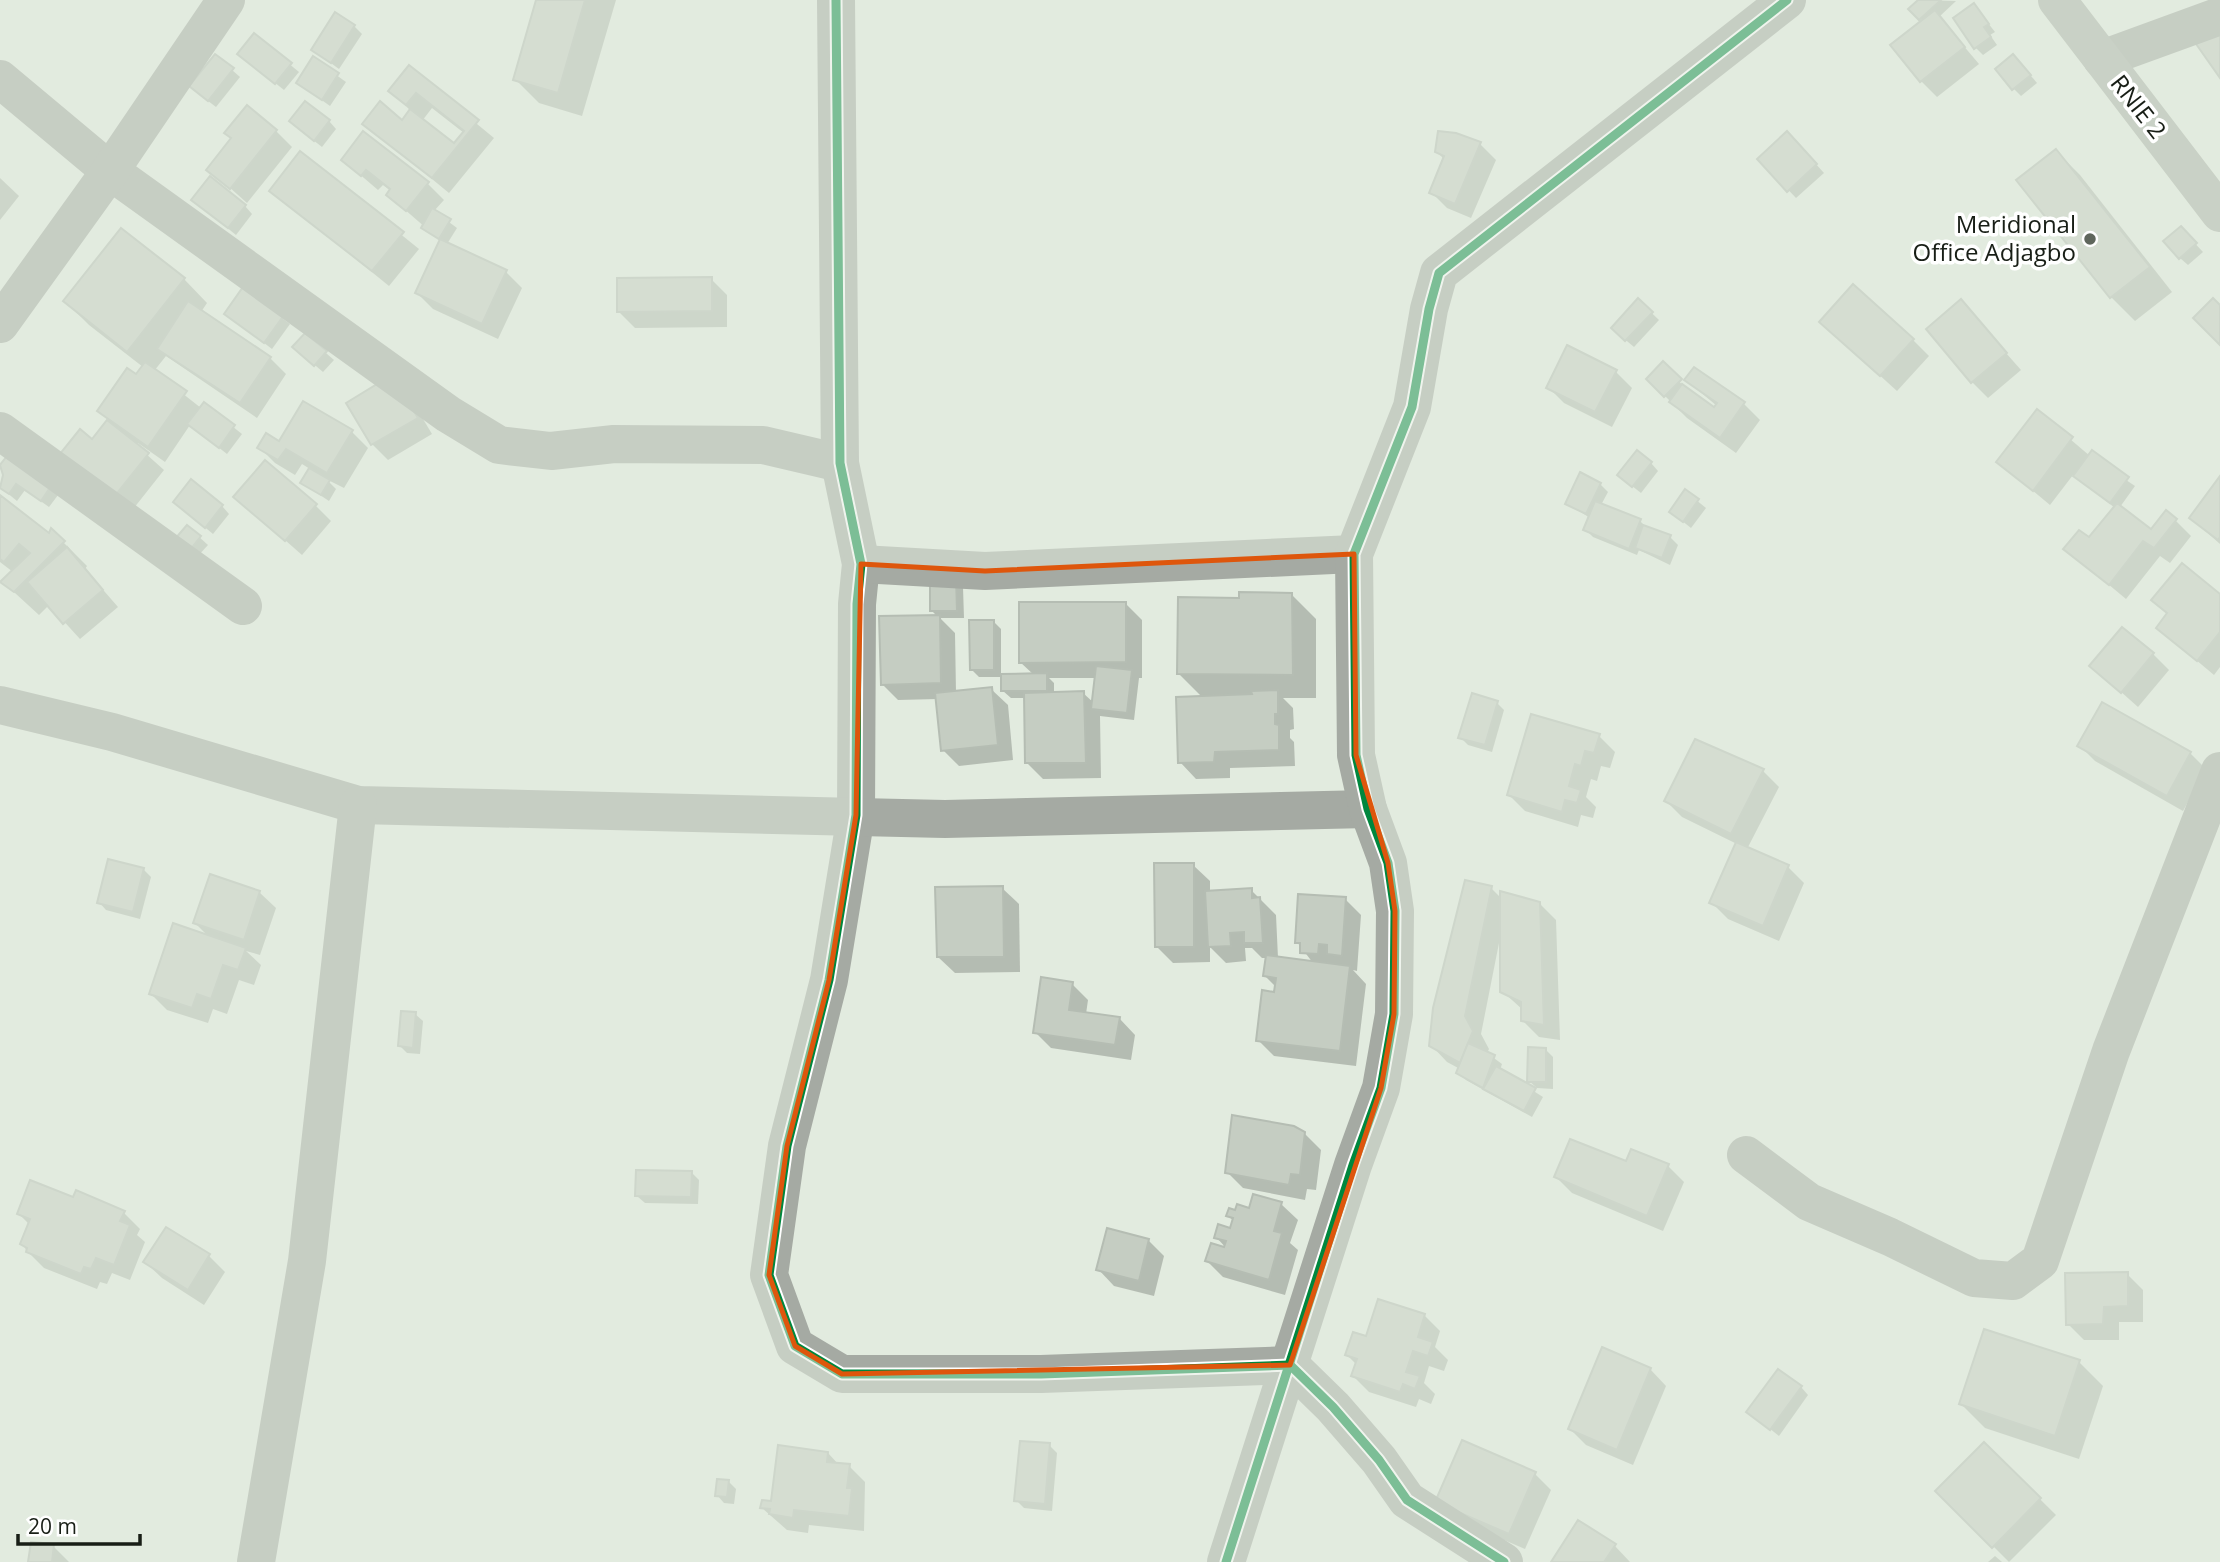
<svg xmlns="http://www.w3.org/2000/svg" width="2220" height="1562" font-family="'Open Sans',sans-serif">
<style>
.shadow{fill:#0003;fill-rule:evenodd}
.building{fill:#c5cdc2;stroke:#b5bdb3;stroke-width:2}
.lines{fill:none;stroke-linecap:round;stroke-linejoin:round}
.minor{stroke:#a5aaa3;stroke-width:38}
.highway{stroke:#abb1a8;stroke-width:38}
.cycleway-casing{stroke:#fff;stroke-width:13}
.cycleway{stroke:#00873e;stroke-width:9}
.marked{fill:none;stroke:#de560c;stroke-width:5;stroke-linejoin:round}
.poi-dot{fill:#5f665c;stroke:#fff;stroke-width:2.5}
.labels{text-anchor:middle;stroke-width:7;stroke-linejoin:round;paint-order:stroke}
.street-label{font-size:24px;fill:#181e16;stroke:#fff}
.poi-label{font-size:24px;fill:#181e16;stroke:#fff;text-anchor:end}
</style>
<rect width="100%" height="100%" fill="#e2ebdf"/>
<g class="shadow">
<path d="M538 0H616L582 116 539 103 515 79Z"/>
<path d="M1921 0 1956 1 1939 17 1979 64 1937 97 1921 81 1923 21 1911 9Z"/>
<path d="M1974 5 1995 32 1990 35 1997 45 1983 55 1975 47Z"/>
<path d="M354 26 362 34 339 69 313 50Z"/>
<path d="M254 35 299 72 284 90 239 54Z"/>
<path d="M314 59 346 82 330 106 298 83Z"/>
<path d="M2021 64 2037 83 2021 96 2014 89Z"/>
<path d="M409 68 494 138 449 193 364 123 403 122 411 111 390 91ZM432 108 464 133 454 146 422 121Z"/>
<path d="M232 70 240 77 216 107 199 94Z"/>
<path d="M329 121 336 129 322 147 299 129Z"/>
<path d="M276 131 292 147 247 203 209 169Z"/>
<path d="M1455 134 1480 144 1496 160 1471 218 1447 208 1431 192 1444 159 1437 152Z"/>
<path d="M1795 141 1824 173 1796 198 1759 159Z"/>
<path d="M2056 151 2080 175 2172 292 2135 321 2111 297Z"/>
<path d="M300 153 419 249 389 286 271 190Z"/>
<path d="M343 160 428 184 444 200 434 211 457 228 447 244 506 272 522 288 498 339 433 309 417 293 441 241 388 195 391 191 383 185 378 190Z"/>
<path d="M0 178 19 196 0 220Z"/>
<path d="M193 200 245 206 252 214 236 235Z"/>
<path d="M2188 236 2203 252 2188 265 2180 258Z"/>
<path d="M184 279 207 303 201 312 270 358 286 374 257 418 166 356 154 371 201 408 204 404 242 434 227 454 190 425 165 462 138 443 136 445 164 470 130 513 78 471 92 441 109 420 99 410 143 367 89 325 65 301Z"/>
<path d="M711 279 727 295V327L635 328 619 312Z"/>
<path d="M243 289 290 324 272 349 226 314Z"/>
<path d="M1639 301 1659 320 1634 347 1621 336Z"/>
<path d="M1961 302 2021 370 1988 398 1972 382Z"/>
<path d="M1821 322 1913 340 1929 356 1897 391Z"/>
<path d="M305 335 334 360 323 372 302 354Z"/>
<path d="M1663 364 1687 390 1715 410 1717 406 1686 380 1694 369 1744 404 1760 420 1736 453 1687 418 1648 379Z"/>
<path d="M1616 372 1632 388 1612 427 1564 403 1548 387Z"/>
<path d="M408 394 432 434 388 460 372 444Z"/>
<path d="M2037 411 2090 456 2135 486 2120 507 2152 531 2175 520 2191 536 2170 563 2160 556 2126 599 2066 549 2089 540 2115 508 2073 475 2050 505 1998 462Z"/>
<path d="M352 432 368 448 344 488 326 479 336 489 329 501 302 483 310 469 302 464 295 475 275 463 259 447Z"/>
<path d="M8 458 58 495 49 507 25 490 17 501 0 487 4 476 0 468Z"/>
<path d="M1651 463 1658 471 1641 493 1627 482Z"/>
<path d="M2220 479V544L2191 518Z"/>
<path d="M1600 484 1608 492 1601 505 1640 521 1648 529 1670 537 1678 545 1670 565 1639 550 1637 555 1593 537 1585 529 1590 518 1567 503Z"/>
<path d="M1685 491 1706 508 1691 528 1671 512Z"/>
<path d="M0 497 49 536 52 531 87 566 85 569 118 607 80 639 49 605 39 615 3 582 13 572 0 562Z"/>
<path d="M236 497 315 505 331 521 302 555Z"/>
<path d="M222 506 229 514 213 534 183 509Z"/>
<path d="M188 527 208 545 197 557 185 546Z"/>
<path d="M932 579 963 587 964 618H940L955 633 956 693 991 689 1008 705 1013 760 959 766 943 750 938 699 898 700 882 684 938 617 932 611Z"/>
<path d="M1292 595 1316 619V698H1283L1293 708 1294 729 1290 730V738L1294 742 1295 766 1230 768V778L1196 779 1180 762 1203 698 1179 674Z"/>
<path d="M2220 596V667L2214 675 2158 628 2168 615 2154 600Z"/>
<path d="M1126 604 1142 620V678H1139L1134 720 1100 716 1101 778 1043 779 1027 763 1026 698H1011L1003 691V677H979L972 670 993 621 1001 629V676L1034 675 1020 662ZM1049 678H1097L1094 703 1083 693 1054 694V683Z"/>
<path d="M2153 654 2169 670 2138 707 2092 666Z"/>
<path d="M1497 703 1504 710 1492 752 1468 745 1460 737Z"/>
<path d="M1599 736 1615 752 1610 768 1601 766 1597 781 1591 779 1586 797 1596 807 1593 818 1581 815 1578 827 1525 811 1509 795Z"/>
<path d="M2079 745 2190 753 2206 769 2183 811 2095 761Z"/>
<path d="M1763 771 1779 787 1747 849 1788 867 1804 883 1779 941 1728 919 1712 903 1737 844 1682 817 1666 801Z"/>
<path d="M1193 865 1210 881V892L1251 890 1276 915 1278 958 1313 963 1297 942 1345 899 1361 915 1357 971 1353 970 1366 984 1356 1066 1274 1056 1258 1040 1276 987 1265 976 1267 958H1262L1252 948H1245L1246 961 1226 963 1210 947V962L1173 963 1157 947Z"/>
<path d="M143 869 151 877 140 919 106 910 99 902Z"/>
<path d="M1002 888 1019 904 1020 972 955 973 938 957Z"/>
<path d="M1491 888 1502 899 1539 903 1556 920 1560 1040 1539 1037 1523 1021V1010L1502 991 1500 938 1481 1034 1489 1049 1487 1053 1502 1064 1500 1070 1543 1097 1532 1117 1466 1080 1458 1072 1460 1069 1447 1062 1431 1045Z"/>
<path d="M259 892 276 908 260 955 246 951 261 965 254 985 239 980 227 1014 213 1009 208 1023 167 1010 151 994 209 937 195 923Z"/>
<path d="M1072 984 1088 1000 1086 1014 1119 1018 1135 1035 1131 1060 1051 1048 1035 1032Z"/>
<path d="M415 1014 423 1021 420 1054 407 1053 400 1046Z"/>
<path d="M1546 1050 1553 1057V1089L1537 1088 1529 1081Z"/>
<path d="M1304 1133 1321 1150 1316 1190 1307 1189 1305 1200 1243 1188 1227 1172Z"/>
<path d="M1627 1164 1668 1166 1684 1182 1663 1231 1572 1193 1556 1177Z"/>
<path d="M692 1173 699 1180 698 1204 645 1203 637 1196Z"/>
<path d="M74 1199 124 1213 140 1229 137 1235 145 1242 130 1280 112 1273 107 1284 100 1282 97 1289 44 1268 28 1252 22 1244 30 1225 19 1214Z"/>
<path d="M1281 1204 1298 1220 1290 1243 1298 1250 1285 1295 1223 1277 1207 1261 1229 1251 1216 1237 1231 1230 1234 1221 1228 1216Z"/>
<path d="M167 1229 209 1256 225 1272 204 1305 162 1278 145 1262Z"/>
<path d="M1148 1240 1164 1256 1154 1296 1114 1286 1098 1269Z"/>
<path d="M2127 1274 2143 1290V1322H2119V1340H2084L2068 1324Z"/>
<path d="M1424 1315 1440 1331 1435 1347 1448 1360 1444 1371 1429 1366 1424 1383 1435 1394 1431 1404 1419 1399 1416 1407 1369 1392 1353 1376 1357 1365 1347 1355 1367 1339Z"/>
<path d="M2079 1362 2103 1386 2079 1459 1985 1428 1961 1404Z"/>
<path d="M1650 1369 1666 1386 1633 1465 1586 1445 1570 1429Z"/>
<path d="M1801 1387 1808 1395 1779 1436 1754 1416Z"/>
<path d="M1984 1444 2056 1515 2009 1562 1938 1491Z"/>
<path d="M1049 1445 1057 1453 1052 1511 1024 1508 1016 1500Z"/>
<path d="M828 1453 839 1465 849 1466 865 1482 864 1531 809 1525 808 1533 787 1530 762 1508 773 1503Z"/>
<path d="M1535 1474 1551 1490 1525 1549 1453 1518Z"/>
<path d="M728 1481 736 1489 734 1504 724 1503 717 1495Z"/>
<path d="M1614 1545 1630 1562H1553Z"/>
<path d="M53 1546 69 1562H30Z"/>
<path d="M1995 1556 2002 1562H1988Z"/>
</g>
<g class="building">
<path d="M536 0H585L558 93 513 80Z"/>
<path d="M1918 0H1941L1919 20 1908 9Z"/>
<path d="M1974 3 1989 24 1984 27 1991 37 1974 49 1953 18Z"/>
<path d="M1935 10 1965 47 1920 82 1890 45Z"/>
<path d="M335 12 355 25 331 63 311 50Z"/>
<path d="M2220 22V78L2194 41Z"/>
<path d="M254 33 292 63 275 84 237 54Z"/>
<path d="M215 54 234 68 208 101 189 86Z"/>
<path d="M2013 54 2031 75 2012 90 1995 69Z"/>
<path d="M313 56 339 73 322 100 296 83Z"/>
<path d="M409 65 479 120 432 178 362 124 380 101 402 120 410 109 454 143 464 131 416 93 406 105 388 91Z"/>
<path d="M305 101 330 120 314 141 289 121Z"/>
<path d="M247 105 277 130 230 189 206 170 231 138 224 133Z"/>
<path d="M363 131 429 182 406 211 386 195 390 189 366 170 361 176 341 160Z"/>
<path d="M1438 131 1456 133 1481 142 1455 204 1429 193 1444 156 1435 152Z"/>
<path d="M1787 131 1817 164 1787 192 1757 159Z"/>
<path d="M2056 149 2150 267 2110 298 2016 180Z"/>
<path d="M300 151 404 232 372 271 269 191Z"/>
<path d="M210 176 246 205 228 228 191 200Z"/>
<path d="M432 208 451 219 439 239 421 228Z"/>
<path d="M2181 226 2197 243 2179 259 2163 241Z"/>
<path d="M121 228 185 278 127 352 63 301Z"/>
<path d="M440 239 507 270 482 324 415 293Z"/>
<path d="M712 277V311L617 312V278Z"/>
<path d="M1853 284 1914 339 1880 376 1819 322Z"/>
<path d="M243 287 284 315 264 343 224 314Z"/>
<path d="M1638 298 1653 312 1625 341 1611 328Z"/>
<path d="M2213 298 2220 305V345L2193 318Z"/>
<path d="M1961 299 2007 353 1971 383 1926 329Z"/>
<path d="M188 301 271 357 240 403 157 349Z"/>
<path d="M305 333 327 351 314 366 292 347Z"/>
<path d="M1567 345 1617 370 1595 412 1546 388Z"/>
<path d="M1663 361 1682 379 1664 397 1646 379Z"/>
<path d="M145 362 187 391 148 447 97 411 127 368 136 374Z"/>
<path d="M1694 367 1745 402 1720 438 1669 402 1682 384 1714 407 1717 403 1684 380Z"/>
<path d="M392 375 418 418 371 445 346 403Z"/>
<path d="M303 401 353 430 327 473 286 449 278 460 257 448 266 433 279 441Z"/>
<path d="M204 402 235 425 219 448 187 424Z"/>
<path d="M2037 409 2073 437 2033 491 1996 462Z"/>
<path d="M107 420 149 453 113 498 59 455 80 429 92 439Z"/>
<path d="M1637 450 1652 462 1632 487 1617 475Z"/>
<path d="M2092 450 2129 477 2110 503 2073 476Z"/>
<path d="M7 456 51 486 41 501 16 484 9 494 0 488 3 475 0 465Z"/>
<path d="M265 460 317 504 285 541 233 497Z"/>
<path d="M309 468 330 480 321 495 300 483Z"/>
<path d="M1580 472 1601 483 1586 514 1565 504Z"/>
<path d="M2220 476V537L2218 540 2189 518Z"/>
<path d="M191 479 223 505 205 528 173 502Z"/>
<path d="M1685 489 1699 499 1683 522 1669 512Z"/>
<path d="M0 495 49 533 51 528 65 541 14 592 0 582 30 553 19 544 4 562 0 559Z"/>
<path d="M1595 501 1641 519 1629 549 1583 530Z"/>
<path d="M2117 503 2151 529 2166 510 2177 519 2154 548 2143 541 2109 585 2063 549 2079 530 2089 537Z"/>
<path d="M187 525 201 536 189 551 175 539Z"/>
<path d="M1643 525 1671 535 1662 558 1635 548Z"/>
<path d="M67 547 103 590 63 624 27 582Z"/>
<path d="M2182 563 2220 594V632L2197 661 2156 628 2167 613 2151 600Z"/>
<path d="M956 577 957 611H930V578Z"/>
<path d="M1239 592 1292 593 1293 675 1177 674 1178 597 1239 598Z"/>
<path d="M1019 602H1126V662L1019 663Z"/>
<path d="M940 615 941 683 881 685 879 616Z"/>
<path d="M969 620H994V670H970Z"/>
<path d="M2122 627 2154 653 2121 693 2089 666Z"/>
<path d="M1096 666 1132 670 1127 713 1091 709Z"/>
<path d="M1047 673V691H1001V674Z"/>
<path d="M992 687 998 745 941 751 935 693Z"/>
<path d="M1278 690V714H1275V724L1279 725V750L1215 752 1214 762 1178 763 1176 697 1252 694 1251 691Z"/>
<path d="M1084 691 1086 763H1025L1024 693Z"/>
<path d="M1472 693 1498 701 1485 745 1458 738Z"/>
<path d="M2102 702 2191 752 2167 796 2077 746Z"/>
<path d="M1531 714 1600 734 1594 753 1585 751 1581 766 1575 764 1569 786 1581 790 1577 803 1565 800 1562 812 1507 795Z"/>
<path d="M1695 739 1764 769 1731 834 1664 801Z"/>
<path d="M1736 842 1789 865 1763 926 1709 903Z"/>
<path d="M108 859 144 868 133 912 97 903Z"/>
<path d="M1154 863H1194V947H1155Z"/>
<path d="M210 874 260 891 244 940 193 923Z"/>
<path d="M1465 880 1492 886 1465 1016 1473 1031 1460 1063 1429 1046 1433 1008Z"/>
<path d="M1003 886 1004 957H937L935 887Z"/>
<path d="M1252 888V898L1260 897 1263 943H1244V932L1230 933 1231 946 1208 947 1205 891Z"/>
<path d="M1500 891 1540 902 1544 1025 1521 1021V1002L1500 992Z"/>
<path d="M1298 894 1346 897 1342 956 1327 954V945L1319 944 1318 954 1300 953V943H1295Z"/>
<path d="M173 923 246 948 238 970 223 965 211 999 197 994 192 1008 149 994Z"/>
<path d="M1266 955 1350 966 1340 1051 1256 1041 1262 990 1274 992 1276 978 1263 976Z"/>
<path d="M1041 977 1073 982 1069 1010 1120 1017 1115 1045 1033 1033Z"/>
<path d="M401 1011 416 1012 413 1048 398 1046Z"/>
<path d="M1468 1043 1495 1055 1483 1088 1456 1073Z"/>
<path d="M1528 1047 1546 1048V1082H1527Z"/>
<path d="M1496 1066 1536 1088 1524 1111 1483 1089Z"/>
<path d="M1232 1115 1294 1126 1305 1132 1300 1175 1291 1174 1289 1185 1225 1173Z"/>
<path d="M1570 1139 1626 1161 1631 1149 1669 1164 1647 1216 1554 1177Z"/>
<path d="M636 1170 692 1171 691 1197 635 1196Z"/>
<path d="M30 1180 73 1197 76 1190 125 1211 120 1221 130 1225 114 1265 96 1258 91 1269 84 1267 81 1274 26 1252 27 1248 20 1244 30 1219 17 1214Z"/>
<path d="M1253 1194 1282 1202 1274 1231 1282 1233 1269 1280 1205 1261 1211 1243 1224 1247 1226 1241 1214 1238 1218 1224 1230 1228 1233 1218 1226 1216 1229 1208 1235 1210 1237 1204 1249 1208Z"/>
<path d="M166 1227 210 1254 188 1290 143 1262Z"/>
<path d="M1107 1228 1149 1239 1139 1281 1096 1270Z"/>
<path d="M2128 1272V1306L2104 1307 2103 1324 2066 1325 2065 1273Z"/>
<path d="M1378 1299 1425 1314 1418 1337 1433 1342 1428 1356 1413 1351 1406 1372 1420 1376 1415 1389 1403 1384 1400 1392 1351 1376 1357 1359 1345 1355 1353 1332 1366 1336Z"/>
<path d="M1984 1329 2080 1360 2055 1436 1959 1404Z"/>
<path d="M1602 1347 1651 1368 1617 1450 1568 1429Z"/>
<path d="M1778 1369 1802 1386 1770 1430 1746 1412Z"/>
<path d="M1462 1440 1536 1472 1509 1534 1435 1502Z"/>
<path d="M1020 1441 1050 1443 1045 1504 1014 1501Z"/>
<path d="M1984 1442 2041 1498 1992 1548 1935 1491Z"/>
<path d="M778 1445 828 1452 827 1462 850 1464 847 1488H852L849 1516 794 1510 793 1518 769 1514 770 1509 760 1508 762 1500 771 1501Z"/>
<path d="M717 1479 729 1480 727 1497 715 1496Z"/>
<path d="M1578 1520 1616 1544 1604 1562H1551Z"/>
<path d="M31 1542 54 1544 52 1562H28Z"/>
</g>
<g class="lines">
<g class="minor">
<path d="M836 0 840 463 861 564 857 604 856 815 829 980 787 1146 769 1275 795 1346 842 1374H1041L1290 1365 1333 1407 1379 1460 1407 1500 1504 1562"/>
<path d="M2102 59 2220 16"/>
<path d="M0 79 110 171 448 414 499 445 551 451 614 444 763 445 840 463"/>
<path d="M0 324 110 171 226 0"/>
<path d="M0 431 243 606"/>
<path d="M861 564 985 571 1354 554"/>
<path d="M0 705 112 732 358 805 945 819 1368 809"/>
<path d="M1746 1155 1809 1202 1890 1237 1974 1278 2013 1281 2040 1261 2111 1051 2220 771"/>
<path d="M256 1562 307 1261 358 805"/>
<path d="M1226 1562 1353 1165 1381 1088 1394 1014 1395 911 1388 863 1368 809 1356 755 1354 554 1412 407 1429 309 1439 273 1787 0"/>
</g>
<path class="highway" d="M2057 0 2220 213"/>
<defs>
<g id="cycleway">
<path d="M836 0 840 463 861 564 857 604 856 815 829 980 787 1146 769 1275 795 1346 842 1374H1041L1290 1365 1333 1407 1379 1460 1407 1500 1504 1562"/>
<path d="M1226 1562 1353 1165 1381 1088 1394 1014 1395 911 1388 863 1368 809 1356 755 1354 554 1412 407 1429 309 1439 273 1787 0"/>
</g>
</defs>
<use href="#cycleway" class="cycleway-casing"/>
<use href="#cycleway" class="cycleway"/>
</g>
<path d="M0 0H2220V1562H0ZM1354 554 1356 755 1388 863 1395 911 1394 1014 1381 1088 1290 1365 842 1374 795 1346 769 1275 787 1146 829 980 856 815 861 564 985 571Z" fill="#e2ebdf" fill-opacity=".55" fill-rule="evenodd"/>
<path class="marked" d="M1354 554 1356 755 1388 863 1395 911 1394 1014 1381 1088 1290 1365 842 1374 795 1346 769 1275 787 1146 829 980 856 815 861 564 985 571Z"/>
<circle class="poi-dot" cx="2090" cy="239" r="7"/>
<g class="labels">
<g class="street-label">
<text transform="translate(2138 107) rotate(52)" y="8">RNIE 2</text>
</g>
<g class="poi-label">
<text x="2076" y="233">Meridional<tspan x="2076" dy="28">Office Adjagbo</tspan></text>
</g>
</g>
<path d="M18 1534v10h122v-10" fill="none" stroke="#181e16" stroke-width="3.5"/>
<text x="28" y="1534" font-size="21" fill="#181e16" stroke="#ffffff" stroke-width="5" paint-order="stroke">20 m</text>
</svg>
